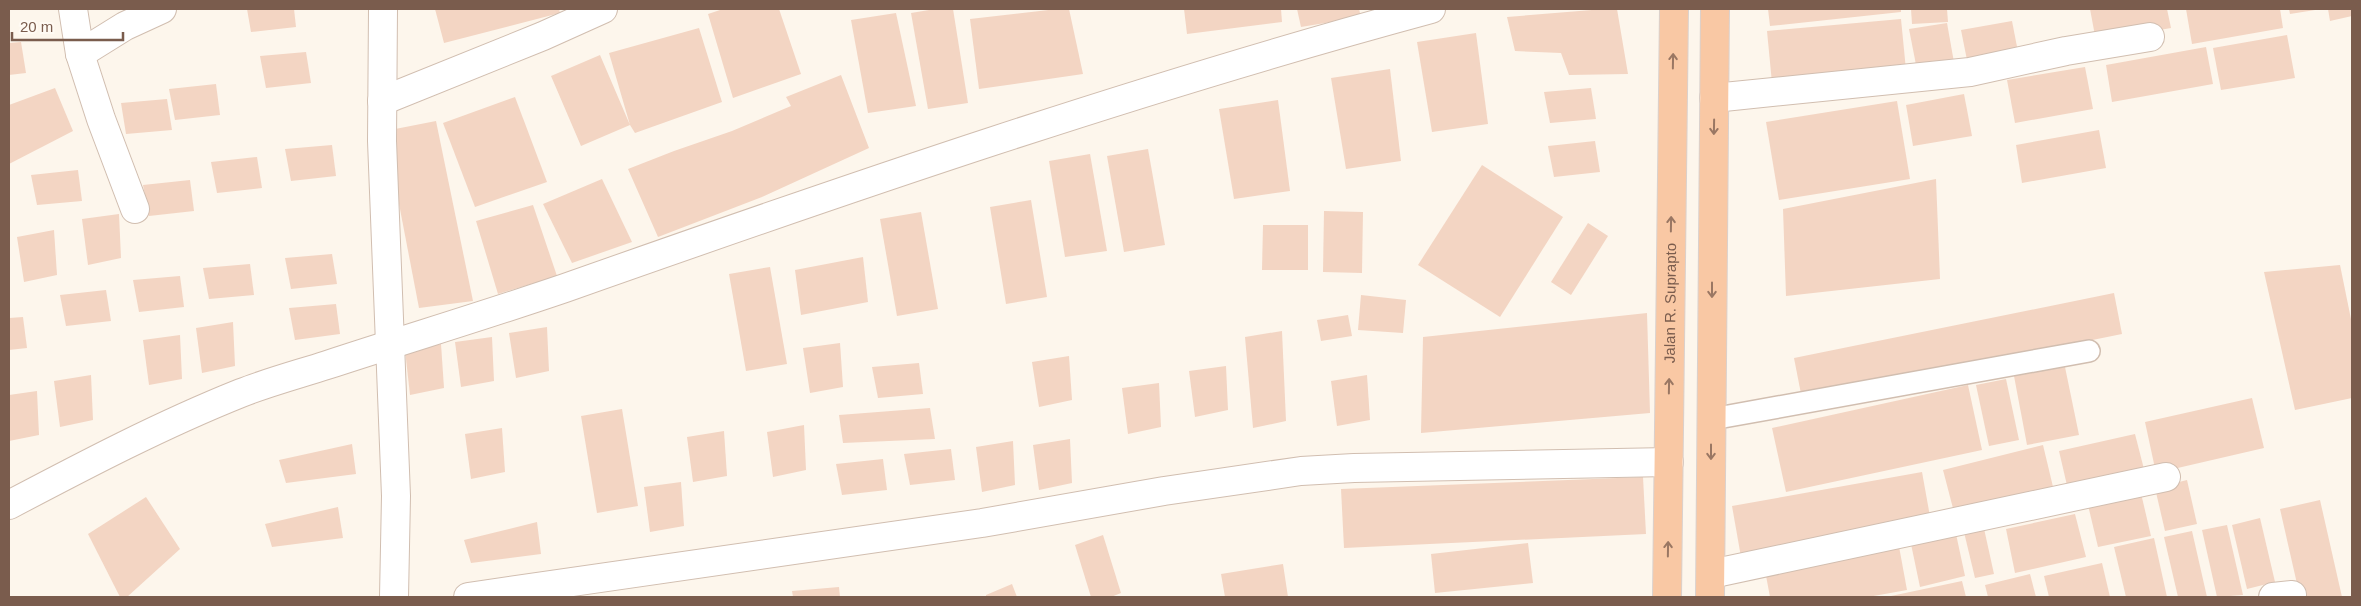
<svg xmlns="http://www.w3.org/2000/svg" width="2361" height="606" font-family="Arial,sans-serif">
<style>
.building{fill:#f3d5c3}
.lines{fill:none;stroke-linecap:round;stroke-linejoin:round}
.service-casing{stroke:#d1beb0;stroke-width:24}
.minor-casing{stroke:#d1beb0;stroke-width:30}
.trunk-casing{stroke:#dad1cd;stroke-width:30}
.service{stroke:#fff;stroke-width:21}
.minor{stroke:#fff;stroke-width:28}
.trunk{stroke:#f9c8a4;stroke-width:28}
.oneway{stroke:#9a7763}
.labels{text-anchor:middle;stroke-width:5;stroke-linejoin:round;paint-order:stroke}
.street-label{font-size:15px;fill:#7a5c4d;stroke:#fffaf3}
</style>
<rect width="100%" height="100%" fill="#fdf6ec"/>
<g class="building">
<path d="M247 9H294L296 27 251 32Z"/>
<path d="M435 9H559L560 13 444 43Z"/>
<path d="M723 9H779L801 74 733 98 708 14Z"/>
<path d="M935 9H953L968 103 928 109 911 13Z"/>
<path d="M1057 9H1069L1083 74 979 89 970 19Z"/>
<path d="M1184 9H1281L1282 22 1187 34Z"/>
<path d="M1297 9H1359L1361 17 1301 27Z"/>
<path d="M1604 9H1617L1628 74 1569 75 1561 53 1515 51 1507 17Z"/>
<path d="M1768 9H1901V12L1770 26Z"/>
<path d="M1911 9H1947L1948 22 1912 24Z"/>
<path d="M2090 9H2167L2171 28 2096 41Z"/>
<path d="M2186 9H2280L2283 28 2192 44Z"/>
<path d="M2289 9H2315V10L2290 14Z"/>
<path d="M2328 9H2352V16L2330 21Z"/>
<path d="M896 13 916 106 868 113 851 20Z"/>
<path d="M1901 19 1906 70 1772 83 1767 31Z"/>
<path d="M2012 21 2019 57 1968 65 1961 30Z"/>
<path d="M1947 23 1955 68 1918 75 1909 29Z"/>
<path d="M699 28 722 102 635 133 630 125 581 146 551 76 600 55 630 125 609 53Z"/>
<path d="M1476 33 1488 124 1432 132 1417 42Z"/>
<path d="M2287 35 2295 78 2221 90 2213 48Z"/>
<path d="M21 42 26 73 9 75V43Z"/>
<path d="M2206 47 2213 84 2112 102 2106 65Z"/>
<path d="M306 52 311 83 266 88 260 56Z"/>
<path d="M2085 67 2093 109 2015 123 2007 80Z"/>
<path d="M1390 69 1401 161 1346 169 1331 78Z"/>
<path d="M841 75 869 148 762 197 658 237 628 169 674 151 732 131 791 106 786 97Z"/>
<path d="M216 84 220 115 175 120 169 89Z"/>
<path d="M55 88 73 131 9 164V105Z"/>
<path d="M1591 88 1596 119 1550 123 1544 92Z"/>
<path d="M1964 94 1972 136 1913 146 1906 105Z"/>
<path d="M515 97 547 182 475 207 443 123Z"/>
<path d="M167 99 172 130 126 134 121 103Z"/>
<path d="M1278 100 1290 191 1234 199 1219 109Z"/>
<path d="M1897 101 1910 179 1779 200 1766 122Z"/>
<path d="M436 121 473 301 419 308 385 131Z"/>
<path d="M2099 130 2106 168 2022 183 2016 145Z"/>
<path d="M1595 141 1600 172 1554 177 1548 146Z"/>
<path d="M332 145 336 176 291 181 285 149Z"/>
<path d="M1148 149 1165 245 1124 252 1107 156Z"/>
<path d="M1090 154 1107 251 1065 257 1049 161Z"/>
<path d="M257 157 262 188 217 193 211 162Z"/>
<path d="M1482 165 1563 217 1500 317 1418 265Z"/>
<path d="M78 170 82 201 37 205 31 175Z"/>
<path d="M602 179 632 242 572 263 543 204Z"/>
<path d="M1936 179 1940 279 1786 296 1783 209Z"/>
<path d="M190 180 194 211 149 216 143 185Z"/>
<path d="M1031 200 1047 297 1006 304 990 207Z"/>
<path d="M533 205 557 276 498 294 476 221Z"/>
<path d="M1324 211 1363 212 1362 273 1323 272Z"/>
<path d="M921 212 938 309 897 316 880 219Z"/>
<path d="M119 214 121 258 88 265 82 219Z"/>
<path d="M1588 223 1608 236 1571 295 1551 282Z"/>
<path d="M1263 225H1308V270H1262Z"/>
<path d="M54 230 57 275 24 282 17 237Z"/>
<path d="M332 254 337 284 291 289 285 258Z"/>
<path d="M863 257 868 302 801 315 795 270Z"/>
<path d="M250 264 254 295 209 299 203 268Z"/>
<path d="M2340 265 2352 324V398L2295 410 2264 272Z"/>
<path d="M770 267 787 364 746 371 729 274Z"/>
<path d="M180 276 184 307 139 312 133 280Z"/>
<path d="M106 290 111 321 66 326 60 295Z"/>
<path d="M2114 293 2122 334 1802 399 1794 358Z"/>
<path d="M1361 295 1406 300 1403 333 1358 330Z"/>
<path d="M336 304 340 334 295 340 289 308Z"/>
<path d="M1647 313 1650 413 1421 433 1423 337Z"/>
<path d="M1348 315 1352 336 1321 341 1317 320Z"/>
<path d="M23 317 27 348 9 350V318Z"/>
<path d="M233 322 235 366 202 373 196 328Z"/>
<path d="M547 327 549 371 516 378 509 333Z"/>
<path d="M1282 331 1286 421 1253 428 1245 337Z"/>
<path d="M180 335 182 379 149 385 143 340Z"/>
<path d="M492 337 494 381 461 387 455 342Z"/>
<path d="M840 343 843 387 810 393 803 348Z"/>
<path d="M441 344 444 388 410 395 405 350Z"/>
<path d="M1069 356 1072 400 1039 407 1032 362Z"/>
<path d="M919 363 923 394 878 398 872 367Z"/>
<path d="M1226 366 1228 410 1195 417 1189 371Z"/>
<path d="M2065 367 2079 435 2027 445 2014 376Z"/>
<path d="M91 375 93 420 60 427 54 381Z"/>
<path d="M1367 375 1370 420 1337 426 1331 381Z"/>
<path d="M2006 379 2019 440 1989 446 1976 385Z"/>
<path d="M1159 383 1161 427 1128 434 1122 388Z"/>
<path d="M1968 385 1982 450 1786 492 1772 428Z"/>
<path d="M37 391 39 435 9 441V395Z"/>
<path d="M2252 398 2264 448 2156 473 2145 422Z"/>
<path d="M930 408 935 439 843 443 839 415Z"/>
<path d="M622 409 638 506 597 513 581 416Z"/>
<path d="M804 425 806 470 773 477 767 432Z"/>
<path d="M502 428 505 472 471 479 465 434Z"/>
<path d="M724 431 727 476 693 482 687 437Z"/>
<path d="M2135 434 2146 477 2069 494 2059 451Z"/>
<path d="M1070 439 1072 483 1039 490 1033 445Z"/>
<path d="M1013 441 1015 485 982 492 976 447Z"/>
<path d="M352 444 356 474 286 483 279 460Z"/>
<path d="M2043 445 2054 491 1955 516 1943 470Z"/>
<path d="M951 449 955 480 910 485 904 454Z"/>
<path d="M883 459 887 490 842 495 836 464Z"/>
<path d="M1922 472 1931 522 1741 557 1732 506Z"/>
<path d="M1643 477 1646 534 1344 548 1341 489Z"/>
<path d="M2187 480 2197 524 2165 531 2155 488Z"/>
<path d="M681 482 684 526 650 532 644 487Z"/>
<path d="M2140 489 2151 536 2098 547 2087 501Z"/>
<path d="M146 497 180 549 127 597H120L88 534Z"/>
<path d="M2320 500 2342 597H2300L2280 509Z"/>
<path d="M338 507 343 538 272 547 265 524Z"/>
<path d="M2075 514 2086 557 2015 573 2006 529Z"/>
<path d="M2260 518 2275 582 2247 589 2232 525Z"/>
<path d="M537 522 541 554 471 563 464 540Z"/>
<path d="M1983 524 1994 574 1975 578 1963 528Z"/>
<path d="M2227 525 2243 595 2217 597 2202 530Z"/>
<path d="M2192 531 2207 597H2178L2164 537Z"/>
<path d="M1956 534 1965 576 1920 587 1911 544Z"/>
<path d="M1103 535 1121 593 1111 597H1091L1075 545Z"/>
<path d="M2154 538 2167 597H2126L2114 547Z"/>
<path d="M1898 541 1907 590 1868 597H1770L1764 565Z"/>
<path d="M1528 543 1533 583 1435 593 1431 554Z"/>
<path d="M2102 563 2110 597H2049L2044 576Z"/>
<path d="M1283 564 1288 597H1225L1221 574Z"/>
<path d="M2030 574 2036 597H1988L1985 585Z"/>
<path d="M1962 581 1966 597H1891V596Z"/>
<path d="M1012 584 1017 597H986V595Z"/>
<path d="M839 587 840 597H793L792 591Z"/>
</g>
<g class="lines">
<defs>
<path id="service" d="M1712 419 2089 351"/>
<g id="minor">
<path d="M73 9 80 54 101 119 135 209"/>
<path d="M383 9 382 141 396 496 394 597"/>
<path d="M80 54 125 26 162 9"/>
<path d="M1714 98 1970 72 2066 51 2150 37"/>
<path d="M382 101 543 36 603 9"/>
<path d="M9 505C85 465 161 425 241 393 269 382 299 374 327 365 406 339 486 315 565 288 851 187 1139 88 1431 9"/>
<path d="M1711 574 2166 477"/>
<path d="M468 597 982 523 1164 491 1301 471 1354 468 1669 462"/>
<path d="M2273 597 2292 595"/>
</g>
<g id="trunk">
<path id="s1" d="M1667 597 1674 9"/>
<path d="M1710 597 1715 9"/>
</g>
</defs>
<use href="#service" class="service-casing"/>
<use href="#minor" class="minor-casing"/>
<use href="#trunk" class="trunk-casing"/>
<use href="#service" class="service"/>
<use href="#minor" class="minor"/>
<use href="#trunk" class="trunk"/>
</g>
<defs><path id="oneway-shaft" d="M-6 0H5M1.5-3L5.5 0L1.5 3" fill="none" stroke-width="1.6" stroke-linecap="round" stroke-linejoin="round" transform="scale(1.25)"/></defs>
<g class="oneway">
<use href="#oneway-shaft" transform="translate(1673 61) rotate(-89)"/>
<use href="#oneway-shaft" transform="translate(1714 127) rotate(91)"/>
<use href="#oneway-shaft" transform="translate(1671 224) rotate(-89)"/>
<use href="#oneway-shaft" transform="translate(1712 290) rotate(90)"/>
<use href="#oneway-shaft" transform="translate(1669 386) rotate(-89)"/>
<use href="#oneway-shaft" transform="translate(1711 452) rotate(90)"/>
<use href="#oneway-shaft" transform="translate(1668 549) rotate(-89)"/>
</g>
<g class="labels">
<g class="street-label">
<text dy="5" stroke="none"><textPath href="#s1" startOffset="294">Jalan R. Suprapto</textPath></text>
</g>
</g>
<rect width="2361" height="606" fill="none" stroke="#7a5c4d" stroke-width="20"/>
<path d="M12 32v8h111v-8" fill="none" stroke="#7a5c4d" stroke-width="2.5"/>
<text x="20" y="32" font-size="15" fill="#7a5c4d" stroke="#fffaf3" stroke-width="4" paint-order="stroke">20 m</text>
</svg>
